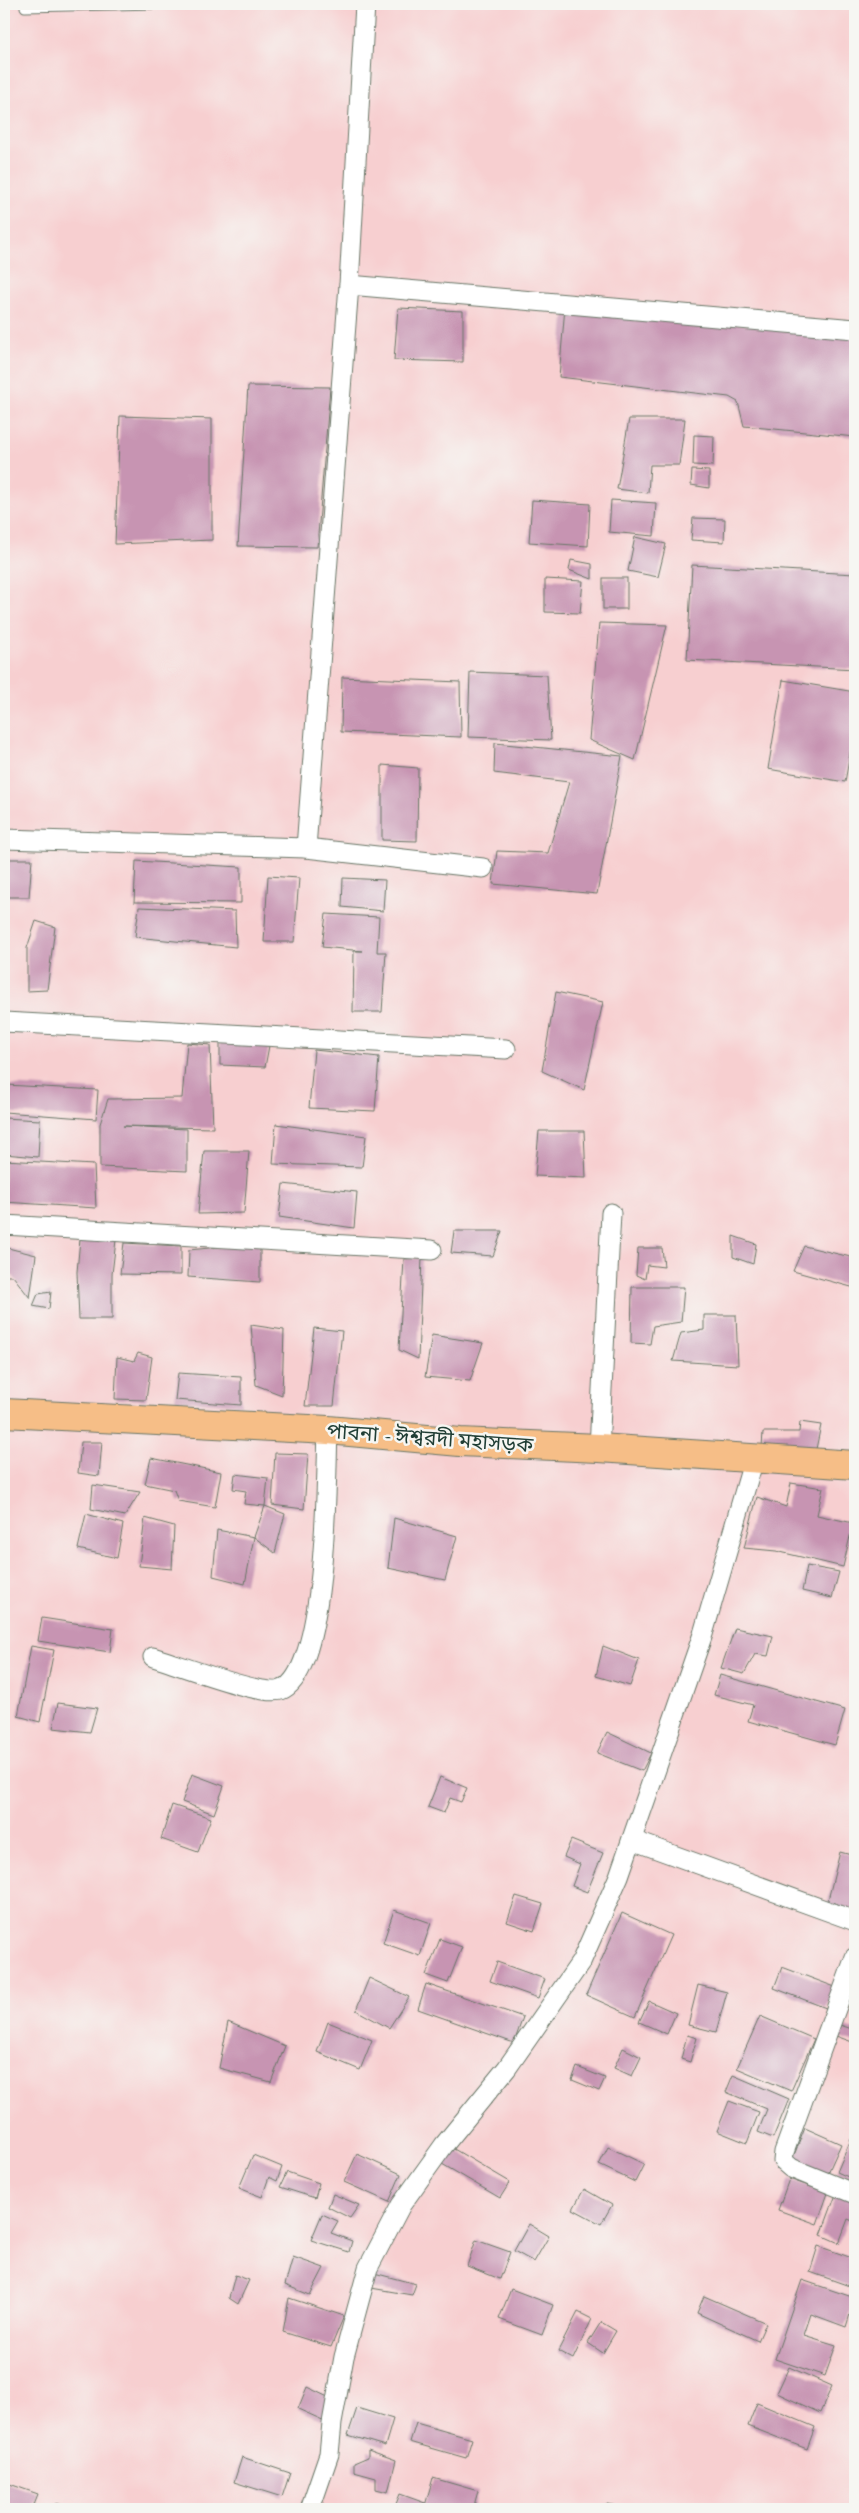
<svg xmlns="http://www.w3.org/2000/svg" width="859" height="2513" font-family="Caveat,'Noto Sans Bengali',sans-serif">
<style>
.built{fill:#f7cfd0}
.building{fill:#c794b2}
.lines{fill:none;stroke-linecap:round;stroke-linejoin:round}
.service-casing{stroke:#687666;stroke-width:11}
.minor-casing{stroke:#687666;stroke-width:21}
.primary-casing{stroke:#687666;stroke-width:30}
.service{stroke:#fff;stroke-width:9}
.minor{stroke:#fff;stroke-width:19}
.primary{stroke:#f6be87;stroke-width:28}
.labels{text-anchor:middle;stroke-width:5;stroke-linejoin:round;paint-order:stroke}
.street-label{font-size:21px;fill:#1f3d34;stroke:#f6f6f2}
</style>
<rect width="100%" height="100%" fill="#f6f6f2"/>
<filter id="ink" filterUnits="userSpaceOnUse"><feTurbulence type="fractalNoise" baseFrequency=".02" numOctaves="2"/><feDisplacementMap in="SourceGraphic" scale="10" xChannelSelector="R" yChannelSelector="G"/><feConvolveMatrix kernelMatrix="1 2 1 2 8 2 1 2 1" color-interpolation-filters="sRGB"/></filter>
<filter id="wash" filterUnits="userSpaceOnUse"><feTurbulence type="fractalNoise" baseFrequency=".0096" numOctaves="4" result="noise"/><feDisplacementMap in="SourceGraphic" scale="20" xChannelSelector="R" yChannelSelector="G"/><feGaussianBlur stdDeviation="1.12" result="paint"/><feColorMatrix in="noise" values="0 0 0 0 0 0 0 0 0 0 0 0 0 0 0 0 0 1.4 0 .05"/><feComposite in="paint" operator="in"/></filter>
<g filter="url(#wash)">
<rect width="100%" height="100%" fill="#f0dfc2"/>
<rect class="built" x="4" y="4" width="851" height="2505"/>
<g id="blocks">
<g class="building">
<path d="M565 307 855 335V437L744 426 738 402 729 397 559 377Z"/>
<path d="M398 308 463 311V362L394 360Z"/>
<path d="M248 386 330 387 317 547 238 546Z"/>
<path d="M120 416 212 419V540L115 544Z"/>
<path d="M629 419H685L679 465H650L648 493 617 489Z"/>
<path d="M694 435 714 436 713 466 693 465Z"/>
<path d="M692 470 709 471V488L691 485Z"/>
<path d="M532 500 590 504 588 546 529 542Z"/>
<path d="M611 500 656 503 654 536 609 532Z"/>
<path d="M693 518 725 519 724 542 691 540Z"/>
<path d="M635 537 666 544 658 577 628 571Z"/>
<path d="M571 560 592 564V579L569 570Z"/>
<path d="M692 565 855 574V669L687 660Z"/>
<rect x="603" y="578" width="24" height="31"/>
<path d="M545 579 583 581 580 613 545 612Z"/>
<path d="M599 623 667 625 635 760 589 740Z"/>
<path d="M470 672 547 675 551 740 468 737Z"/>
<path d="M342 677 460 682 461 737 341 732Z"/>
<path d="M783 680 855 692V725L845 782 768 769Z"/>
<path d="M495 743 622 756 597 894 493 884 497 851 548 853 569 782 494 773Z"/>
<path d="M382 765 418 768 417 841 382 840Z"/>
<path d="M4 859H32L29 897H4Z"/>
<path d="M136 861 241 867V903L134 902Z"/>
<path d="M268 876 299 878 294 942H264Z"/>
<path d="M343 878 385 880 383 911 342 907Z"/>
<path d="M139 907 235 911 236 947 135 937Z"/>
<path d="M326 914 379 917 377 952H386L382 1012H353L354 951H363L322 947Z"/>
<path d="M36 921 55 927 47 990 27 991V948Z"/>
<path d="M556 992 603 1002 584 1090 542 1071Z"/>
<path d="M220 1042 269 1046 265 1067 220 1065Z"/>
<path d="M187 1043 210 1045 213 1128 123 1126 187 1129V1171L100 1167V1124L108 1099 182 1098Z"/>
<path d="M314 1050 379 1057 375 1111 309 1108Z"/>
<path d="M6 1085 98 1090 96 1119 4 1112Z"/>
<path d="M4 1118 40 1120 38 1157 4 1154Z"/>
<path d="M276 1124 366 1136 362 1167 273 1164Z"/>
<path d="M539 1131H584L586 1178 535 1176Z"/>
<path d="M204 1151H249L244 1213 198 1214Z"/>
<path d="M4 1160 94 1165 96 1208 4 1202Z"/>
<path d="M283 1184 357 1192 354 1228 279 1217Z"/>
<path d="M454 1231H502L493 1256 451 1253Z"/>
<path d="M733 1236 756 1244 753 1264 733 1257Z"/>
<path d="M80 1239 116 1240 112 1274V1319H79L77 1272Z"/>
<path d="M124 1243 181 1246V1275L120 1274Z"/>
<path d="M260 1243V1282L188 1277 189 1250Z"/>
<path d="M804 1246 855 1258V1288L793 1271Z"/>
<path d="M4 1247 36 1255 30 1298 13 1276H4Z"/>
<path d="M638 1248H662L664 1267 647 1265 645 1279 636 1275Z"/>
<path d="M422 1258 418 1359 399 1350 404 1259Z"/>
<path d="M632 1287H684L681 1322 653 1326 650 1344 631 1343Z"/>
<path d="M51 1292 49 1309 33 1306 38 1294Z"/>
<path d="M704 1315H736L738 1365 673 1361 681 1333 704 1330Z"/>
<path d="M251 1325 284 1330 282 1395 256 1385Z"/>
<path d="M314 1328 342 1331 334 1406H305Z"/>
<path d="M432 1335 483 1343 470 1381 425 1377Z"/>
<path d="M138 1353 152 1357 146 1400 115 1399 117 1357 134 1361Z"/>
<path d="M178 1373 241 1377V1405L175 1400Z"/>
<path d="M800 1422 821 1425 816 1449 762 1447 763 1432H799Z"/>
<path d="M81 1442H102L99 1476 78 1473Z"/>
<path d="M275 1453 308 1454 304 1509 272 1505Z"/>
<path d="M151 1458 221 1472 215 1507 178 1501 174 1490 145 1484Z"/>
<path d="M235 1474 268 1478 265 1506 285 1514 275 1553 254 1537 245 1584 213 1576 217 1530 254 1537 265 1506 244 1504 246 1491 233 1489Z"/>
<path d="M791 1483 823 1488 817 1515 853 1523 843 1567 776 1551 744 1548 757 1497 786 1507Z"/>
<path d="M93 1485 140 1492 125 1516 91 1509Z"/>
<path d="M86 1514 123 1524 117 1558 78 1549Z"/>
<path d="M145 1518 174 1526 172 1569 139 1566Z"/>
<path d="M394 1518 457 1536 445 1580 388 1568Z"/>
<path d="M807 1566 839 1572 832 1598 802 1591Z"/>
<path d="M42 1618 113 1629 110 1652 38 1641Z"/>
<path d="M735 1628 773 1636 768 1656 755 1654 744 1674 721 1668Z"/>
<path d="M31 1646 54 1650 40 1722 18 1716Z"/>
<path d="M603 1646 639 1660 630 1686 596 1676Z"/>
<path d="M720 1675 845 1710 835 1745 748 1721 753 1705 714 1695Z"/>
<path d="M58 1703 97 1708 90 1732 53 1728Z"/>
<path d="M607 1732 651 1753 642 1771 597 1753Z"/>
<path d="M192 1774 224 1786 214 1814 182 1802Z"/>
<path d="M440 1777 467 1788 461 1802 450 1798 444 1813 428 1807Z"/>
<path d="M172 1805 211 1818 198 1852 161 1839Z"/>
<path d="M571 1840 603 1853 587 1892 572 1886 580 1864 564 1857Z"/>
<path d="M840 1852 855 1856V1915L826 1908Z"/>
<path d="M516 1896 543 1904 534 1931 507 1922Z"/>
<path d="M394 1910 431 1923 420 1956 383 1943Z"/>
<path d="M622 1913 671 1935 635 2017 586 1995Z"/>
<path d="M440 1939 462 1947 448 1983 426 1975Z"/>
<path d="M497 1962 545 1979 538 1998 490 1981Z"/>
<path d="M782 1967 835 1987 826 2008 774 1988Z"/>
<path d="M369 1978 409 1997 389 2028 356 2010Z"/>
<path d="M426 1984 523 2017 514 2043 418 2009Z"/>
<path d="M698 1985 727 1992 716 2032 688 2025Z"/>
<path d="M649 2001 676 2013 667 2034 639 2022Z"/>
<path d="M760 2016 814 2039 791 2091 737 2068Z"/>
<path d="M228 2022 285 2046 271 2082 219 2068Z"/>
<path d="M328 2022 372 2040 360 2070 317 2052Z"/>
<path d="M840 2025 855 2030V2043L836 2036Z"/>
<path d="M687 2035 697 2038 690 2062 681 2059Z"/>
<path d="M623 2048 641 2057 632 2076 614 2068Z"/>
<path d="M577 2067 605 2078 599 2091 572 2080Z"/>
<path d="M733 2075 789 2099 773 2138 758 2132 767 2109 726 2092Z"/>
<path d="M729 2101 759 2112 747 2143 717 2131Z"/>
<path d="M805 2128 841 2144 827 2175 792 2160Z"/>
<path d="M851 2139 855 2141V2180L837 2172Z"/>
<path d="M447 2145 510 2182 500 2198 437 2161Z"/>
<path d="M608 2147 644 2164 635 2182 599 2165Z"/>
<path d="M357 2154 401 2174 389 2202 344 2182Z"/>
<path d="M253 2155 282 2167 277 2181 269 2177 262 2197 239 2188Z"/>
<path d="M287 2172 319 2183 315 2198 280 2187Z"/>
<path d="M789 2179 828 2193 817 2224 778 2210Z"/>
<path d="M584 2189 612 2205 601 2224 573 2209Z"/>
<path d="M838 2189 855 2196V2222L848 2219 839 2243 821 2235Z"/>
<path d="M333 2194 359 2205 350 2218 328 2207Z"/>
<path d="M322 2214 338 2221 331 2233 352 2241 349 2252 311 2240Z"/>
<path d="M529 2224 549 2236 534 2262 514 2251Z"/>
<path d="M476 2240 510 2252 500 2279 467 2266Z"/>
<path d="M818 2246 855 2259V2288L810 2272Z"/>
<path d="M293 2257 324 2268 310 2295 285 2285Z"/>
<path d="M374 2273 416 2284 412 2295 371 2288Z"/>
<path d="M235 2275 249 2280 238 2304 229 2298Z"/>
<path d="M802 2280 855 2298 846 2327 811 2314 804 2335 836 2345 825 2376 775 2359Z"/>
<path d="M511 2289 553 2305 542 2335 499 2319Z"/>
<path d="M704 2296 766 2323 758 2341 697 2313Z"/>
<path d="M289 2298 344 2316 331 2347 283 2332Z"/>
<path d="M578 2312 592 2319 573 2359 558 2351Z"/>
<path d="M601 2322 616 2331 603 2353 588 2343Z"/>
<path d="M789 2367 832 2386 820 2413 777 2393Z"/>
<path d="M307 2387 334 2400 327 2422 298 2409Z"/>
<path d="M757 2403 815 2427 807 2449 748 2426Z"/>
<path d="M357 2408 393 2419 385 2446 348 2435Z"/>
<path d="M416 2423 472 2439 466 2458 410 2442Z"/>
<path d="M368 2450 396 2460 388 2492 376 2489V2478L354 2472V2463L368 2457Z"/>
<path d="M242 2457 290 2473 282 2497 234 2482Z"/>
<path d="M433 2478 478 2491 473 2509H424Z"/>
<path d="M4 2482 38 2494 32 2509H4Z"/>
<path d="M400 2494 425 2503 422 2509H394Z"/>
<path d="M56 2503 75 2509H54Z"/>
<path d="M607 2504 627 2508V2509H605Z"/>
</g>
</g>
</g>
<g filter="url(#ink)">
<use href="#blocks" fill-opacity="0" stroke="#687666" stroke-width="1"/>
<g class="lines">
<defs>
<path id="service" d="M25 7 156 4"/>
<g id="minor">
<path d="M349 285 855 329"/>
<path d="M4 839 306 848 483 868"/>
<path d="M306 848 349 285 365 4"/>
<path d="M4 1022 506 1049"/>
<path d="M4 1225 432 1250"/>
<path d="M599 1448 611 1213"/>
<path d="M153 1657C177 1664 262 1697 281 1690 328 1672 326 1477 328 1430"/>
<path d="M632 1840 855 1921"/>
<path d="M855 1957 784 2152 783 2161 791 2168 855 2194"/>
<path d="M310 2509 329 2454 332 2423 344 2357 368 2268 401 2205 444 2145 507 2068 581 1962 619 1876 703 1634 754 1459"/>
</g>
<path id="primary" d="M4 1413 328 1430 460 1442 599 1448 855 1465"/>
</defs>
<use href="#service" class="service-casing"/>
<use href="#minor" class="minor-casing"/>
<use href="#primary" class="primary-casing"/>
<use href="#service" class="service"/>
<use href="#minor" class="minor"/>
<use href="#primary" class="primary"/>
</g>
</g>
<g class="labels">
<g class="street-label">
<text transform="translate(430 1438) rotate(4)" y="7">পাবনা - ঈশ্বরদী মহাসড়ক</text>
</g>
</g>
<rect width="859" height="2513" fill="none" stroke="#f6f6f2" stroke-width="20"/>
</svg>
